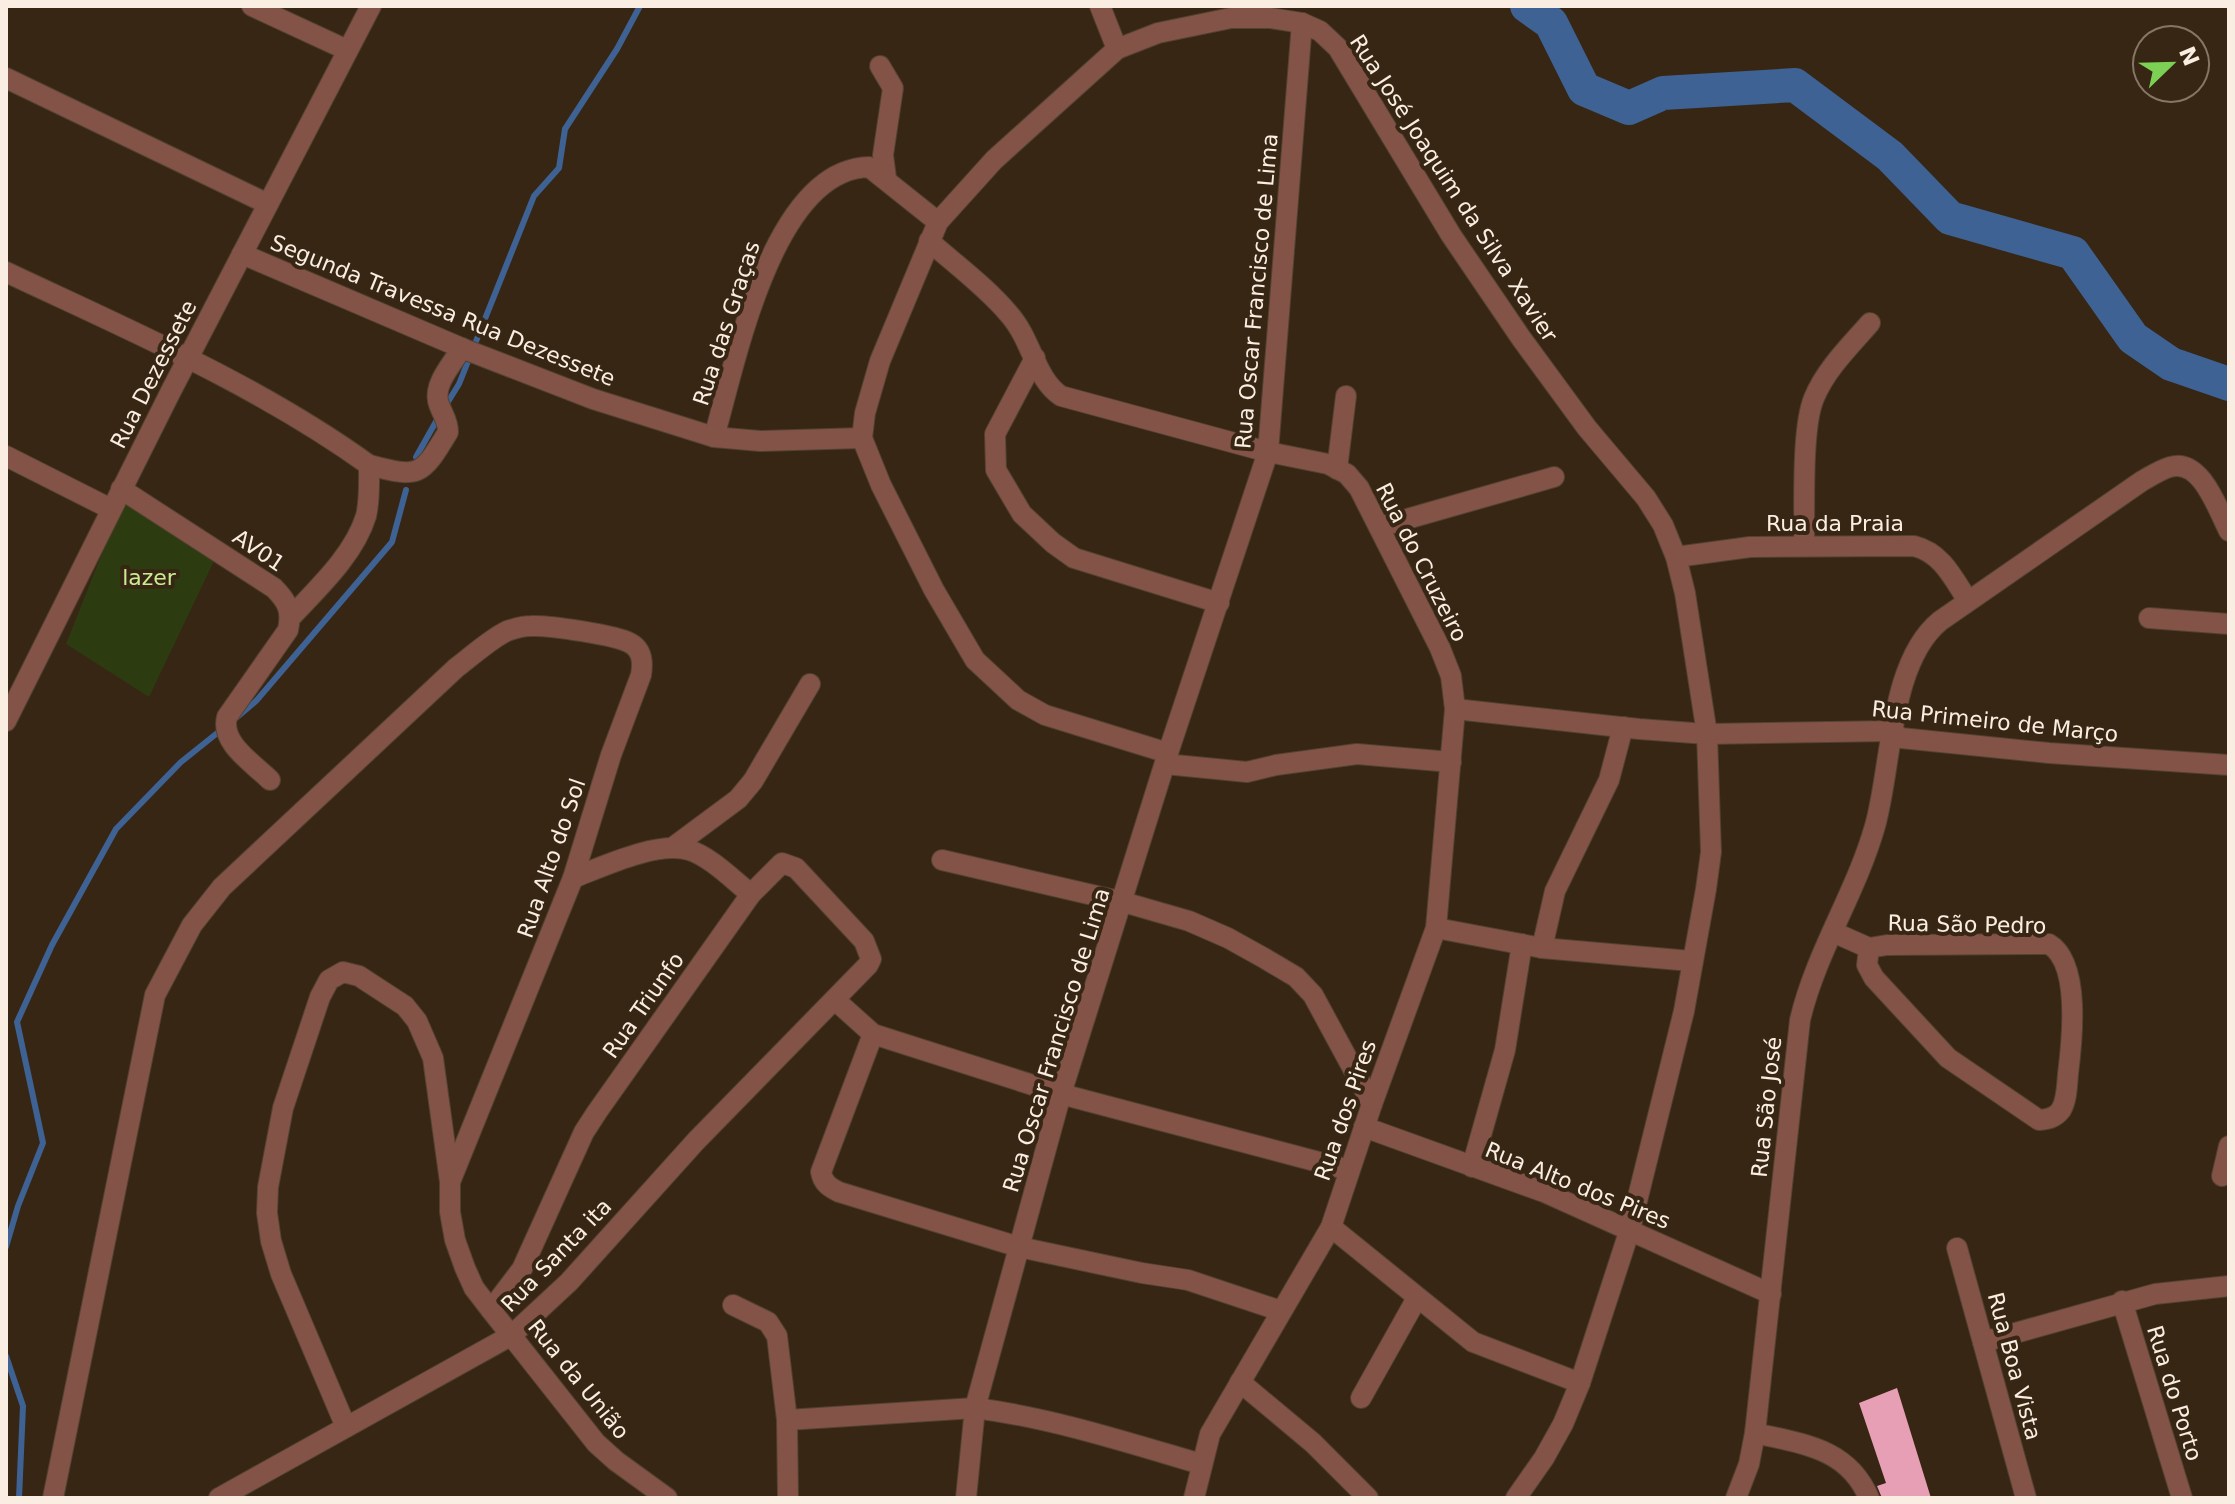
<svg xmlns="http://www.w3.org/2000/svg" width="2235" height="1504" font-family="'DejaVu Sans',sans-serif">
<style>
.green{fill:#2c3b10}
.lines{fill:none;stroke-linecap:round;stroke-linejoin:round}
.stream{stroke:#3e6293;stroke-width:6}
.river{stroke:#3e6293;stroke-width:34}
.building{fill:#e79fb5}
.minor-casing{stroke:#524230;stroke-width:22}
.minor{stroke:#835348;stroke-width:20}
.labels{text-anchor:middle;stroke-width:8;stroke-linejoin:round;paint-order:stroke}
.street-label{font-size:22px;fill:#faeee2;stroke:#372613}
.park-label{font-size:22px;fill:#c9ec93;stroke:#372613}
</style>
<rect width="100%" height="100%" fill="#372613"/>
<path class="green" d="M124 498 215 559 149 697 66 644Z"/>
<g class="lines">
<g class="stream">
<path d="M446 405 459 384 534 196 559 168 565 129 617 49 640 6"/>
<path d="M416 457 438 418"/>
<path d="M236 718 256 701 392 542 406 490"/>
<path d="M6 1247 18 1206 43 1143 17 1022 52 945 116 829 181 762 221 730"/>
<path d="M6 1356 23 1406 19 1498"/>
</g>
<path class="river" d="M1527 6 1551 23 1584 89 1629 108 1663 93 1795 85 1890 156 1950 218 2073 253 2133 338 2171 364 2229 384"/>
</g>
<path class="building" d="M1897 1388 1931 1498H1882L1877 1486 1886 1483 1859 1403Z"/>
<g class="lines">
<defs>
<g id="minor">
<path d="M252 6 347 50"/>
<path d="M1100 6 1117 49"/>
<path d="M880 66 893 88 883 155 886 178"/>
<path d="M6 78 268 204"/>
<path d="M929 241C955 264 985 286 1008 313 1032 339 1035 379 1061 396L1268 452 1328 464 1347 474 1359 488 1440 648 1451 676 1455 709 1436 928 1372 1104 1331 1227 1210 1434 1194 1498"/>
<path d="M242 254 464 349 593 399 714 437 760 441 862 438"/>
<path d="M6 272C129 330 258 385 369 465 369 482 370 500 366 516 354 555 318 588 291 617"/>
<path d="M1035 358 995 434 996 470 1022 514 1053 543 1074 558 1219 603"/>
<path d="M714 437C735 365 772 169 869 167L938 222"/>
<path d="M6 456 111 509"/>
<path d="M369 465C419 478 421 477 448 432 448 419 441 413 438 401 434 383 453 363 462 348"/>
<path d="M1337 469 1346 396"/>
<path d="M121 489 274 588C288 602 292 611 288 630L227 717C220 743 253 763 270 780"/>
<path d="M1379 527 1554 477"/>
<path d="M1804 546C1805 510 1801 429 1814 398 1826 369 1850 346 1870 323"/>
<path d="M1676 557 1750 547 1914 546C1942 553 1953 578 1968 601"/>
<path d="M2149 618 2229 624"/>
<path d="M1455 709 1639 729 1707 734 1891 731 1901 738 2049 753 2229 765"/>
<path d="M6 721 171 391 371 6"/>
<path d="M1168 753 1045 715 1018 700 975 660 934 590 881 485 862 438 865 413 880 361 938 222 994 160 1117 49 1158 33 1231 18H1270L1302 23 1320 31 1338 48 1451 235 1521 338 1587 428 1646 498 1663 525 1676 557 1685 593 1707 734 1711 852 1706 889 1684 1011 1630 1229 1580 1383 1563 1424 1544 1458 1516 1498"/>
<path d="M1165 764 1247 772 1276 765 1357 754 1451 762"/>
<path d="M672 848 738 799 753 781 810 684"/>
<path d="M942 860 1123 902 1189 921 1228 938 1264 958 1296 977 1313 995 1372 1104"/>
<path d="M573 878C604 866 657 841 689 850 711 857 733 880 751 894"/>
<path d="M1436 928 1542 948 1691 961"/>
<path d="M1833 932 1869 948 1887 945 2049 944C2081 963 2072 1042 2068 1074 2067 1085 2067 1100 2061 1110 2055 1118 2048 1119 2039 1120L1948 1058 1874 978 1867 965 1869 948"/>
<path d="M1542 948 1555 891 1609 780 1623 727"/>
<path d="M835 1000 873 1034 1061 1094 1349 1170"/>
<path d="M873 1034 821 1172C823 1183 829 1187 839 1192L1019 1247 1142 1273 1188 1280 1281 1311"/>
<path d="M1364 1127 1544 1192 1771 1294"/>
<path d="M1472 1167 1505 1050 1522 944"/>
<path d="M2222 1176 2229 1146"/>
<path d="M1331 1227 1473 1342 1580 1383"/>
<path d="M1957 1248 2026 1498"/>
<path d="M2122 1301 2182 1498"/>
<path d="M733 1305 768 1322 777 1336 787 1420"/>
<path d="M1983 1342 2155 1294 2229 1286"/>
<path d="M1240 1382 1313 1443 1368 1498"/>
<path d="M1361 1398 1417 1298"/>
<path d="M346 1427 281 1274 271 1241 267 1213 268 1187 283 1108 320 997 329 980 343 972 359 976 405 1006 417 1021 433 1058 450 1182V1212L455 1240 465 1268 474 1288 491 1310 596 1443 616 1461 667 1498"/>
<path d="M1755 1433C1803 1444 1848 1448 1869 1498"/>
<path d="M53 1498 155 995 192 925 222 887 456 668C472 656 489 640 507 631 513 629 524 626 531 626 548 625 616 635 630 643 643 650 643 663 641 675L611 755 573 878 450 1182"/>
<path d="M219 1498 512 1335 569 1282 696 1141 868 965 871 959 864 941 796 868 782 863 751 894 597 1112 584 1132 522 1269 491 1310"/>
<path d="M788 1498 787 1420 975 1408C1052 1418 1126 1442 1201 1464"/>
<path d="M966 1498 975 1408 1061 1094 1168 753 1268 452 1302 23"/>
<path d="M1736 1498 1749 1464 1755 1433 1800 1020C1816 952 1856 893 1875 826 1892 766 1889 663 1940 621L2142 481C2151 476 2160 470 2170 467 2201 457 2218 510 2229 531"/>
</g>
</defs>
<use href="#minor" class="minor-casing"/>
<use href="#minor" class="minor"/>
</g>
<g class="labels">
<g class="street-label">
<text transform="translate(1454 188) rotate(57)" y="8">Rua José Joaquim da Silva Xavier</text>
<text transform="translate(1256 291) rotate(-85)" y="8">Rua Oscar Francisco de Lima</text>
<text transform="translate(443 310) rotate(22)" y="8">Segunda Travessa Rua Dezessete</text>
<text transform="translate(726 323) rotate(-72)" y="8">Rua das Graças</text>
<text transform="translate(153 374) rotate(-63)" y="8">Rua Dezessete</text>
<text x="1835" y="531">Rua da Praia</text>
<text transform="translate(259 550) rotate(34)" y="8">AV01</text>
<text transform="translate(1422 562) rotate(63)" y="8">Rua do Cruzeiro</text>
<text transform="translate(1995 721) rotate(6)" y="8">Rua Primeiro de Março</text>
<text transform="translate(551 858) rotate(-71)" y="8">Rua Alto do Sol</text>
<text transform="translate(1967 924) rotate(1)" y="8">Rua São Pedro</text>
<text transform="translate(643 1005) rotate(-55)" y="8">Rua Triunfo</text>
<text transform="translate(1056 1040) rotate(-73)" y="8">Rua Oscar Francisco de Lima</text>
<text transform="translate(1766 1107) rotate(-84)" y="8">Rua São José</text>
<text transform="translate(1345 1110) rotate(-71)" y="8">Rua dos Pires</text>
<text transform="translate(1578 1185) rotate(22)" y="8">Rua Alto dos Pires</text>
<text transform="translate(556 1255) rotate(-46)" y="8">Rua Santa ita</text>
<text transform="translate(2015 1366) rotate(75)" y="8">Rua Boa Vista</text>
<text transform="translate(579 1379) rotate(51)" y="8">Rua da União</text>
<text transform="translate(2175 1393) rotate(73)" y="8">Rua do Porto</text>
</g>
<g class="park-label">
<text x="149" y="585">lazer</text>
</g>
</g>
<rect width="2235" height="1504" fill="none" stroke="#faeee2" stroke-width="16"/>
<g transform="translate(2171 64) rotate(67)"><circle r="38" fill="#372613" stroke="#857666" stroke-width="2"/>
<path d="M0-6L14 30L0 20L-14 30Z" fill="#7cd155"/>
<text y="-12" font-size="22" font-weight="bold" text-anchor="middle" fill="#faeee2">N</text>
</g>
</svg>
